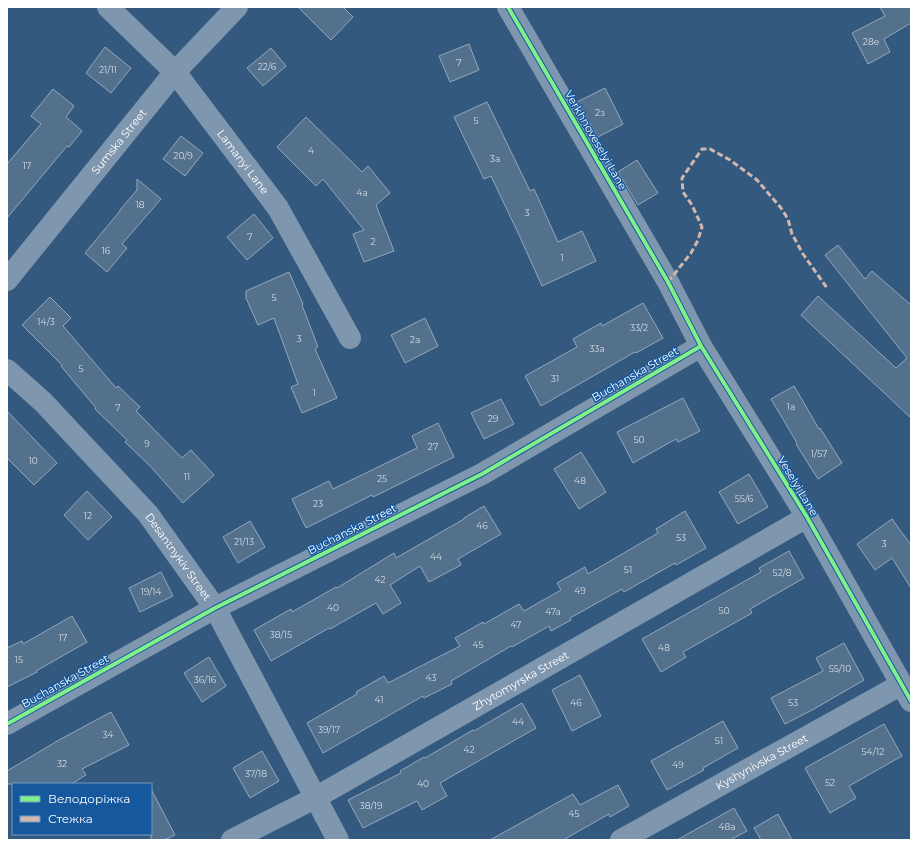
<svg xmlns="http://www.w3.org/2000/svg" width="918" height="847" font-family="Montserrat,sans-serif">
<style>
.building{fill:#53718d;stroke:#93a8bd}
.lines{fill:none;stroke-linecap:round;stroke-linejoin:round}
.minor{stroke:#7f96af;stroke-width:22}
.quiet{stroke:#d1b7ad;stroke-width:3;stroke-dasharray:6 3;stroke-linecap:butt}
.cycleway-casing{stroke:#15589d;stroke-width:6}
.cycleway{stroke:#82f089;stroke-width:4}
.labels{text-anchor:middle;stroke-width:3;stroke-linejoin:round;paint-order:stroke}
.number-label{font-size:9px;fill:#d4dce2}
.street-label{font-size:11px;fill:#fff;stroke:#15589d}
</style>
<rect width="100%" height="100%" fill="#34597e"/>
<g class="building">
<path d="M298 7H343L353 17 331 40Z"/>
<path d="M880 7H911V23L884 39 890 52 868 64 852 33 885 16Z"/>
<path d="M469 44 479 70 450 82 439 56Z"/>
<path d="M105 47 131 68 111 93 86 73Z"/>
<path d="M271 48 286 66 263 86 247 68Z"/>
<path d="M605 88 623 124 598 137 577 102Z"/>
<path d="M53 89 74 106 66 117 82 131 69 147 67 146 7 218V164L41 124 31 116Z"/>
<path d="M487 102 530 191 534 189 558 242 582 231 596 261 542 286 520 237 491 176 484 179 454 117Z"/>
<path d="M306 117 362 172 368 166 390 193 376 205 394 251 364 262 353 234 364 230 323 179 316 186 277 147Z"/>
<path d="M181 136 203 153 185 176 163 159Z"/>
<path d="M637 160 658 193 638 205 618 172Z"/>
<path d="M137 179 161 199 122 244 127 248 107 272 85 253 120 211V210L137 190Z"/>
<path d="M254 214 273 238 247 260 227 237Z"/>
<path d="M838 245 865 279 872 271 911 305V418L801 315 818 296 896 368 907 358 825 255Z"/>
<path d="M289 272 303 304 302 305 318 347 315 349 337 398 302 413 291 387 298 384 274 318 258 325 246 298V291Z"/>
<path d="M50 297 71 318 63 326 116 388 118 386 140 407 136 411 182 458 191 450 214 475 183 503 150 466 125 442 127 440 95 409 96 408 61 366 62 365 22 325Z"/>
<path d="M643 303 663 338 636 353 635 352 541 406 525 376 577 347 573 339 601 323 602 326Z"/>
<path d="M425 318 438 346 405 363 391 335Z"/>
<path d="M794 386 819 429 820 428 842 463 818 479 796 444 797 443 771 399Z"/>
<path d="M683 398 700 431 678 442 676 439 633 463 617 432 646 417Z"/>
<path d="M501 399 514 424 484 439 471 413Z"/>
<path d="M7 411 57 463 34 485 7 458Z"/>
<path d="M438 423 454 457 373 497 372 495 306 528 292 499 329 481 333 489 417 448 412 436Z"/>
<path d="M581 452 606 492 579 509 554 469Z"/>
<path d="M749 474 768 507 738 524 719 492Z"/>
<path d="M87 491 112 517 88 540 64 515Z"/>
<path d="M484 506 501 534 458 559 461 565 429 582 420 566 390 585 401 603 383 614 376 603 330 629 329 628 271 661 254 630 291 609 292 612 336 587 337 588 394 553 396 558 464 519V518Z"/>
<path d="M685 511 706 548 676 565 675 563 624 592 622 589 570 618 571 620 551 631 549 626 512 647 511 646 451 681 452 684 424 698 423 696 323 753 307 723 357 694 356 692 384 676 388 683 460 646 455 638 483 622 484 624 519 604 524 611 561 590 557 583 585 567 588 574 658 533 656 529Z"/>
<path d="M892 519 911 545V588L892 558 875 570 857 544Z"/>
<path d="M250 521 265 547 238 563 223 537Z"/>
<path d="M789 551 804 578 750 609 752 613 683 652 686 657 661 672 642 639 761 572 759 568Z"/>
<path d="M161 572 173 596 140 612 129 588Z"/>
<path d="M72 616 87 642 36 671 37 672 7 687V648L22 641 23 644Z"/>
<path d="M844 643 864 680 814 709 785 724 771 698 823 671 816 658Z"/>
<path d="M209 657 226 686 202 702 184 673Z"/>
<path d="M580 675 601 716 572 731 552 690Z"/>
<path d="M522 703 536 728 440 783 447 796 422 810 417 801 363 828 348 800 401 773 400 771 424 757 425 758 473 730 474 731Z"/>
<path d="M111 712 129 745 82 769 86 775 71 784H7V771L59 740Z"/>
<path d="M723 721 738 748 703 768 704 770 667 790 651 761Z"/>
<path d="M884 724 902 756 849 786 856 798 830 813 805 768Z"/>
<path d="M262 751 279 781 250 798 233 768Z"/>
<path d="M618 785 629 806 610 817 609 814 563 840H490L573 794 580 805Z"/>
<path d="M151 789 175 835 164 840H151Z"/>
<path d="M734 808 747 831 730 840H677Z"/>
<path d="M778 814 792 840H761L754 828Z"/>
</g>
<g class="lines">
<g class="minor">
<path id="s1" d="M108 7 175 72 278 208 350 338"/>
<path d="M508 7 668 282 701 346 807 517 911 701"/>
<path id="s2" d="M7 280 175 72 237 7"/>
<path id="s3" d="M7 370 43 402 148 514 215 608 338 840"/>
<path d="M7 724 215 608 482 474 701 346"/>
<path id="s4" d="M232 840 315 798 807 517"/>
<path id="s5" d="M621 840 902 684"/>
</g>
<path class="quiet" d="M668 282 691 253 698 240 702 227 692 205 683 192 682 178 702 149H710L730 160 757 180 781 208 788 219 792 234 803 254 827 288"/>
<defs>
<g id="cycleway">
<path d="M508 7 668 282 701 346 807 517 911 701"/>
<path d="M7 724 215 608 482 474 701 346"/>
</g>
</defs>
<use href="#cycleway" class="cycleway-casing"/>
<use href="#cycleway" class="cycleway"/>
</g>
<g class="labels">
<g class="number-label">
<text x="871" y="45">28е</text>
<text x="459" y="66">7</text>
<text x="267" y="70">22/6</text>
<text x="108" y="73">21/11</text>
<text x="600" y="116">2з</text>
<text x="476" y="124">5</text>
<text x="311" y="154">4</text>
<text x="183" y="159">20/9</text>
<text x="495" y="162">3а</text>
<text x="27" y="169">17</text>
<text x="362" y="196">4а</text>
<text x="140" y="208">18</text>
<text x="527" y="216">3</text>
<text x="250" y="240">7</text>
<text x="373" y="245">2</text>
<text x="106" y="254">16</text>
<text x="562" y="261">1</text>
<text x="274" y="301">5</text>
<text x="46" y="325">14/3</text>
<text x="639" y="331">33/2</text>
<text x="299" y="342">3</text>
<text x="415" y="343">2а</text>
<text x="597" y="352">33а</text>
<text x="81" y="372">5</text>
<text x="555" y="382">31</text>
<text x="314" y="396">1</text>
<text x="791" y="410">1а</text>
<text x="118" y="411">7</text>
<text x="493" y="422">29</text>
<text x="639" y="443">50</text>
<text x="147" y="447">9</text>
<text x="433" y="450">27</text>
<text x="819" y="457">1/57</text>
<text x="33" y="464">10</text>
<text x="187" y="480">11</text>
<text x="382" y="482">25</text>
<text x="580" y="484">48</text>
<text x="744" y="502">55/6</text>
<text x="318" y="507">23</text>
<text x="88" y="519">12</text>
<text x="482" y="529">46</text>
<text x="681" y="541">53</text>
<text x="244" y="545">21/13</text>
<text x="884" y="547">3</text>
<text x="436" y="560">44</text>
<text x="628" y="573">51</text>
<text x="782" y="576">52/8</text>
<text x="380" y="583">42</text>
<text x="580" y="594">49</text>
<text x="151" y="595">19/14</text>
<text x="333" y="611">40</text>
<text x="724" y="614">50</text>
<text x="553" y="615">47а</text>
<text x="516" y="628">47</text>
<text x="281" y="638">38/15</text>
<text x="63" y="641">17</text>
<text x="478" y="648">45</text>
<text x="664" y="651">48</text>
<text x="19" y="663">15</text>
<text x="840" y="672">55/10</text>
<text x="431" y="681">43</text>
<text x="205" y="683">36/16</text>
<text x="379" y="703">41</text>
<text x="576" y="706">46</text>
<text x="793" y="706">53</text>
<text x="518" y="725">44</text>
<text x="329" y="733">39/17</text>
<text x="108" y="738">34</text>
<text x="719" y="744">51</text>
<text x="469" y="753">42</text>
<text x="873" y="755">54/12</text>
<text x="62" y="767">32</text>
<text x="678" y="768">49</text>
<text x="256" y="777">37/18</text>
<text x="830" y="786">52</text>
<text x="423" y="787">40</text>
<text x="371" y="809">38/19</text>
<text x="574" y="817">45</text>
<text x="727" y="830">48а</text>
</g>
<g class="street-label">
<text transform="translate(596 140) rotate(60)" y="4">Verkhnoveselyi Lane</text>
<text dy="4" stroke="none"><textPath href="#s2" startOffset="178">Sumska Street</textPath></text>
<text dy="4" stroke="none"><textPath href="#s1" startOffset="206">Lamanyi Lane</textPath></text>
<text transform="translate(635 374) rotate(-30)" y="4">Buchanska Street</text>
<text transform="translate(798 486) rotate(59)" y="4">Veselyi Lane</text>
<text transform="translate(352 529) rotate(-27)" y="4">Buchanska Street</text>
<text dy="4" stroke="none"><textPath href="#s3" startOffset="254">Desantnykiv Street</textPath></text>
<text dy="4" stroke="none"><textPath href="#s4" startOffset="330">Zhytomyrska Street</textPath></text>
<text transform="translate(65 681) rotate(-29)" y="4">Buchanska Street</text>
<text dy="4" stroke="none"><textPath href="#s5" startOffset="161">Kyshynivska Street</textPath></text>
</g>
</g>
<rect width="918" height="847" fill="none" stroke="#ffffff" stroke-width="16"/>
<rect x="12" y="783" width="140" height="52" fill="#15589d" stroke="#739bc4"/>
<rect x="20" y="796" width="20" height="6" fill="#82f089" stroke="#739bc4"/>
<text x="48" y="803" font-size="12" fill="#ffffff">Велодоріжка</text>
<rect x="20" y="816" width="20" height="6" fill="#d1b7ad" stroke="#739bc4"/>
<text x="48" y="823" font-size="12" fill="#ffffff">Стежка</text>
</svg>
